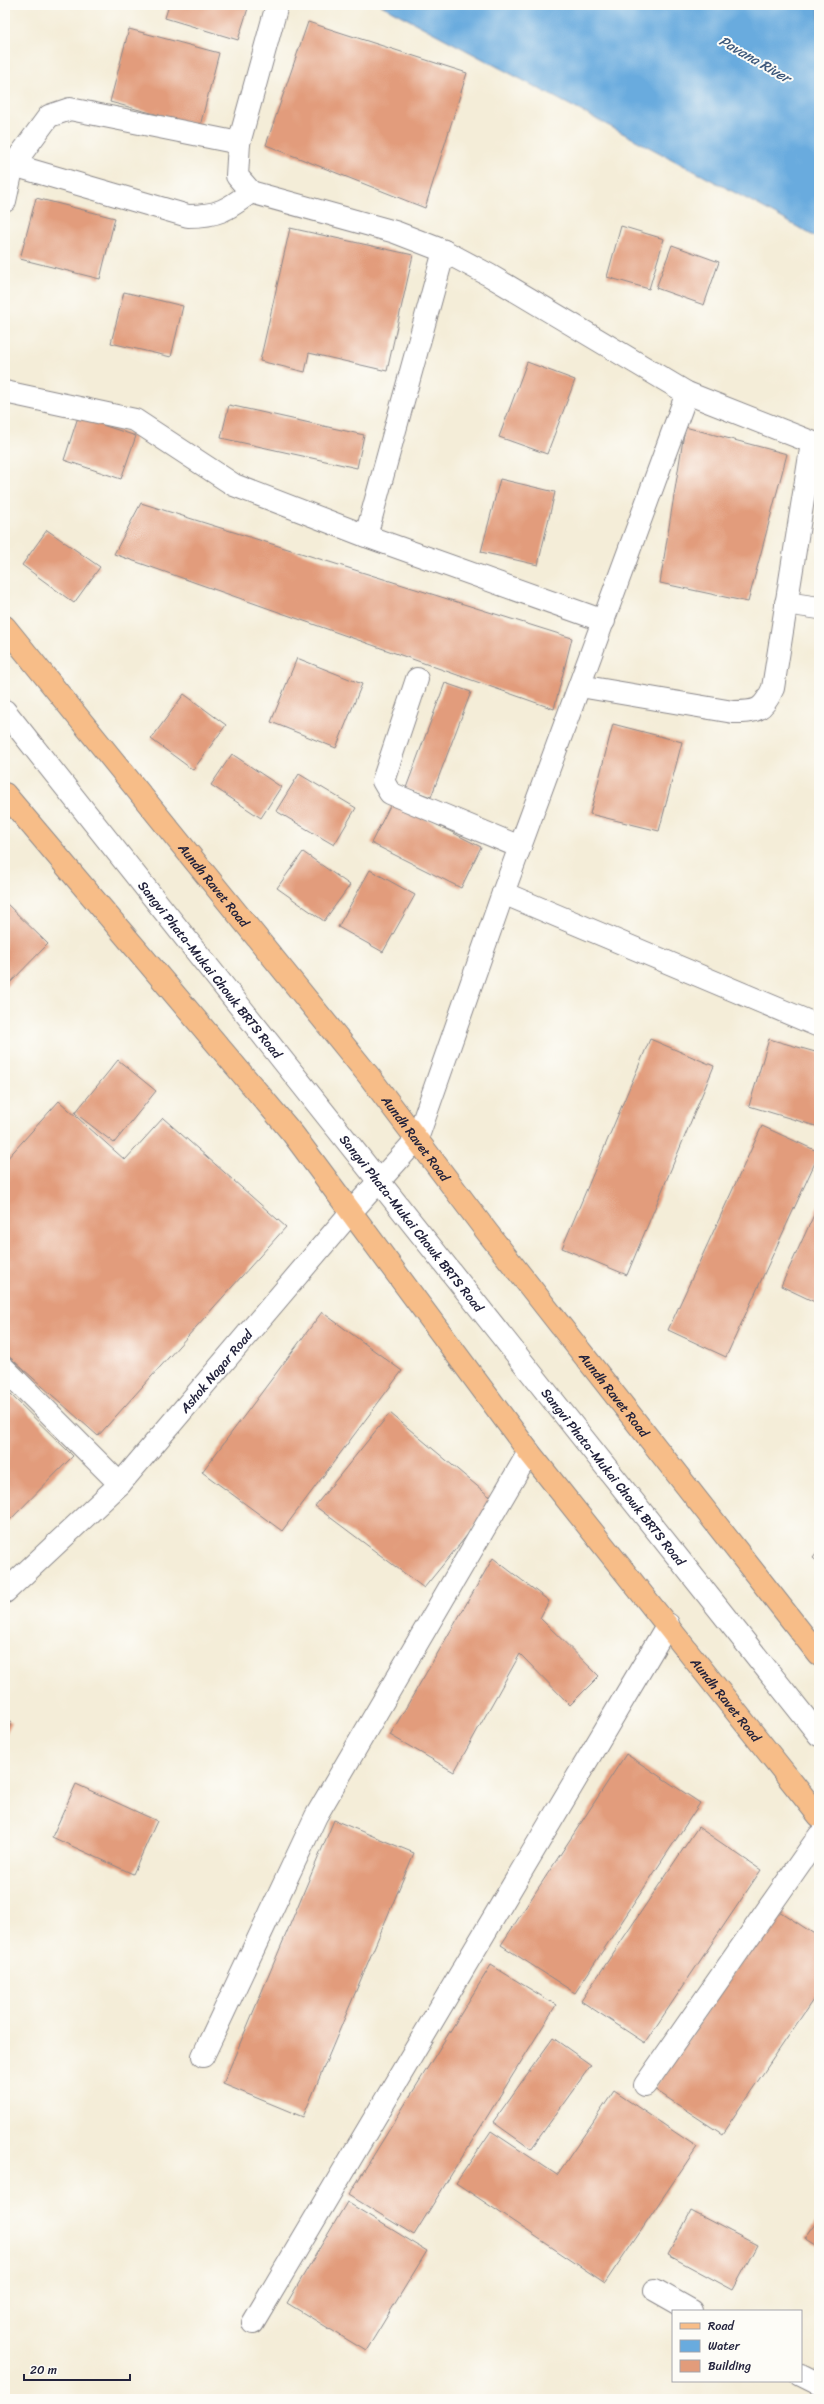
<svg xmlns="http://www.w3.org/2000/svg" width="824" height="2404" font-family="Sriracha,sans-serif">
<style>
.water{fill:#69abde;stroke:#46668c}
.building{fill:#e29c7b}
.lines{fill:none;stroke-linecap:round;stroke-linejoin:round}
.minor-casing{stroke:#8b888a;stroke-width:24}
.major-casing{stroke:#8b888a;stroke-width:24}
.minor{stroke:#fff;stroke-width:22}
.major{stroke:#f7bd88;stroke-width:22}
.labels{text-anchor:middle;stroke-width:4;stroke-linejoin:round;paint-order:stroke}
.street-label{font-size:13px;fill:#22223b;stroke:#fdfcf7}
.water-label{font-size:14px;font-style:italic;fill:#3e597c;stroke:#fdfcf7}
</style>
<rect width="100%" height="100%" fill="#fdfcf7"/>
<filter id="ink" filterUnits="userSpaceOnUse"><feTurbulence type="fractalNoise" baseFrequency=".025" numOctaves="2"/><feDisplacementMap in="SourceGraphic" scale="8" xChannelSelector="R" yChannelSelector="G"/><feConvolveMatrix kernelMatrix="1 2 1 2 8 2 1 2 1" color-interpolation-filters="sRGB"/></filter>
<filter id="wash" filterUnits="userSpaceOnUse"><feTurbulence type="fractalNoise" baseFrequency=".012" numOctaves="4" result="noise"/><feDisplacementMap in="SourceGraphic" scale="16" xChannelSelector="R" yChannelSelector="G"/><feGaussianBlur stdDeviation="0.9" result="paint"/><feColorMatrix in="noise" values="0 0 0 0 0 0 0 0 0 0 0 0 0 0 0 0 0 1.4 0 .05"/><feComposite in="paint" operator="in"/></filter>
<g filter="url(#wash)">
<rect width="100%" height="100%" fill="#f4edd8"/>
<path class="water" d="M381 5H819V239L762 207Z"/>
<g id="blocks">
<g class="building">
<path d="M169 5H249L238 40 165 18Z"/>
<path d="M308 22 467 73 425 208 266 145Z"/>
<path d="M129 29 219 53 200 126 110 102Z"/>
<path d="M36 198 115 218 100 279 20 259Z"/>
<path d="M621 226 664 239 649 289 607 277Z"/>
<path d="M290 228 413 255 387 371 309 353 305 372 260 361Z"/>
<path d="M672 245 719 262 704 305 656 288Z"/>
<path d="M124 292 183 306 171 357 111 343Z"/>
<path d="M527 362 575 380 547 454 499 437Z"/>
<path d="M229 405 364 435 357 468 221 438Z"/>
<path d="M78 417 136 436 121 479 64 460Z"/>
<path d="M685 427 787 454 748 602 660 583Z"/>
<path d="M500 479 555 492 538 565 481 552Z"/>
<path d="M141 503 572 638 554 709 114 554Z"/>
<path d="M47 530 100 567 74 603 22 565Z"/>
<path d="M297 658 362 684 336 748 271 722Z"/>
<path d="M445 683 471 692 431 797 406 788Z"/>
<path d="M184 694 226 725 193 770 151 739Z"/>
<path d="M613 724 682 742 659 831 590 814Z"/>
<path d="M232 754 281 787 261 818 211 785Z"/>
<path d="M299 774 356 808 334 845 276 811Z"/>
<path d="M392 802 481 847 461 888 371 843Z"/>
<path d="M303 852 350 885 324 921 277 888Z"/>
<path d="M370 870 415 895 383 952 338 927Z"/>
<path d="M5 902 48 944 5 988Z"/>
<path d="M650 1039 714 1066 627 1275 562 1248Z"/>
<path d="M769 1039 819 1053V1127L749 1106Z"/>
<path d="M118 1060 156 1091 114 1143 75 1113Z"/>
<path d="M59 1101 125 1160 163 1118 286 1227 98 1436 5 1353V1161Z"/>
<path d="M762 1126 819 1152V1154L726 1357 668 1330Z"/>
<path d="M819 1204V1304L781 1286Z"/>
<path d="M322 1312 402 1371 282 1531 202 1472Z"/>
<path d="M5 1389 73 1456 5 1525Z"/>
<path d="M390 1413 495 1501 424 1588 315 1506Z"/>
<path d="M819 1550V1563L813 1558Z"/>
<path d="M493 1558 549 1601 540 1618 599 1676 570 1705 520 1654 454 1772 390 1735Z"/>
<path d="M5 1719 12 1722 5 1736Z"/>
<path d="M626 1754 700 1803 575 1993 501 1945Z"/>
<path d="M76 1784 157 1821 133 1874 52 1837Z"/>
<path d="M334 1820 414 1853 303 2117 223 2084Z"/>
<path d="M698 1827 761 1870 645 2043 581 2001Z"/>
<path d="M776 1909 819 1937V1991L722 2134 654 2089Z"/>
<path d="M491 1965 556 2005 414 2235 349 2195Z"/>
<path d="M553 2038 591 2065 531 2149 493 2122Z"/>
<path d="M614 2091 697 2147 605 2283 456 2183 491 2131 557 2175Z"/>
<path d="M347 2202 427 2251 366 2351 287 2303Z"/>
<path d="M691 2211 757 2245 733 2290 668 2255Z"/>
<path d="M819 2219V2247L805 2238Z"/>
</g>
</g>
</g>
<g filter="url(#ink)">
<use href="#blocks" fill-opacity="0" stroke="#8b888a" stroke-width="1"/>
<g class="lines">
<defs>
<g id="minor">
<path d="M277 5 239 143 237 176 251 192 395 232 444 251 489 275 687 393 819 445"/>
<path d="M13 165 188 216C218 216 227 210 251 192"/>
<path d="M5 169 13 165 49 116 70 109 239 143"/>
<path d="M5 201 13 165"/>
<path d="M5 392 135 420 234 485 366 536 604 621"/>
<path d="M366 536 444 251"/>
<path d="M786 603 819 608"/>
<path d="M417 679 383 781 390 793 520 847"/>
<path d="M580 686 733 712C757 712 763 711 773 688L812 443"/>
<path id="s1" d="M5 711 819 1735"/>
<path d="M503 893 819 1026"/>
<path d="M5 1369 120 1484"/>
<path id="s2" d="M5 1592 120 1484 352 1211 417 1139 503 893 687 393"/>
<path d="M203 2056 316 1816 529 1452"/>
<path d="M645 2085 819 1836"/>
<path d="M655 2290 692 2311"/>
<path d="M253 2323 668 1624"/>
<path d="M801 2375 819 2384"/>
</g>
<g id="major">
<path id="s3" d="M5 627 369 1076 487 1232 819 1655"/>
<path id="s4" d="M5 794 293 1134 529 1452 819 1816"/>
</g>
</defs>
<use href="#minor" class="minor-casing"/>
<use href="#major" class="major-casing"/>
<use href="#minor" class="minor"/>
<use href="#major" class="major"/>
</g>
</g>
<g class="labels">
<g class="street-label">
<text dy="5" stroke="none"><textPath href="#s3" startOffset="332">Aundh Ravet Road</textPath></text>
<text dy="5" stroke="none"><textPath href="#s1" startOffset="330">Sangvi Phata-Mukai Chowk BRTS Road</textPath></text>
<text dy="5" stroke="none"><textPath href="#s3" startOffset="656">Aundh Ravet Road</textPath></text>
<text dy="5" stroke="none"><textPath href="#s1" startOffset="654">Sangvi Phata-Mukai Chowk BRTS Road</textPath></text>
<text dy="5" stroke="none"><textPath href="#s2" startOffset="306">Ashok Nagar Road</textPath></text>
<text dy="5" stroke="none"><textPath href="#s3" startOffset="980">Aundh Ravet Road</textPath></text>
<text dy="5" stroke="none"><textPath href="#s1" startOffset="978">Sangvi Phata-Mukai Chowk BRTS Road</textPath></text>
<text dy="5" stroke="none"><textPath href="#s4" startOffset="1158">Aundh Ravet Road</textPath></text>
</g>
<g class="water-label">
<text transform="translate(755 59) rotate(30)" y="5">Pavana River</text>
</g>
</g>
<rect width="824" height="2404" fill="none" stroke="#fdfcf7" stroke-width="20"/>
<rect x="672" y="2310" width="130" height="72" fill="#fdfcf7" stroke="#a5a5ac"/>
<rect x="680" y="2323" width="20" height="6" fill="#f7bd88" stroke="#a5a5ac"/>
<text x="708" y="2330" font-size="12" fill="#22223b">Road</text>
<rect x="680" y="2340" width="20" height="12" fill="#69abde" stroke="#a5a5ac"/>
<text x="708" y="2350" font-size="12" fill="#22223b">Water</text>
<rect x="680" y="2360" width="20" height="12" fill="#e29c7b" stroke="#a5a5ac"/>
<text x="708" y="2370" font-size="12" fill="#22223b">Building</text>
<path d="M24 2374v6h106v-6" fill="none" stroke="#22223b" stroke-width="2"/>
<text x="30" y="2374" font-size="12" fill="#22223b" stroke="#fdfcf7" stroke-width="3" paint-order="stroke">20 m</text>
</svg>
